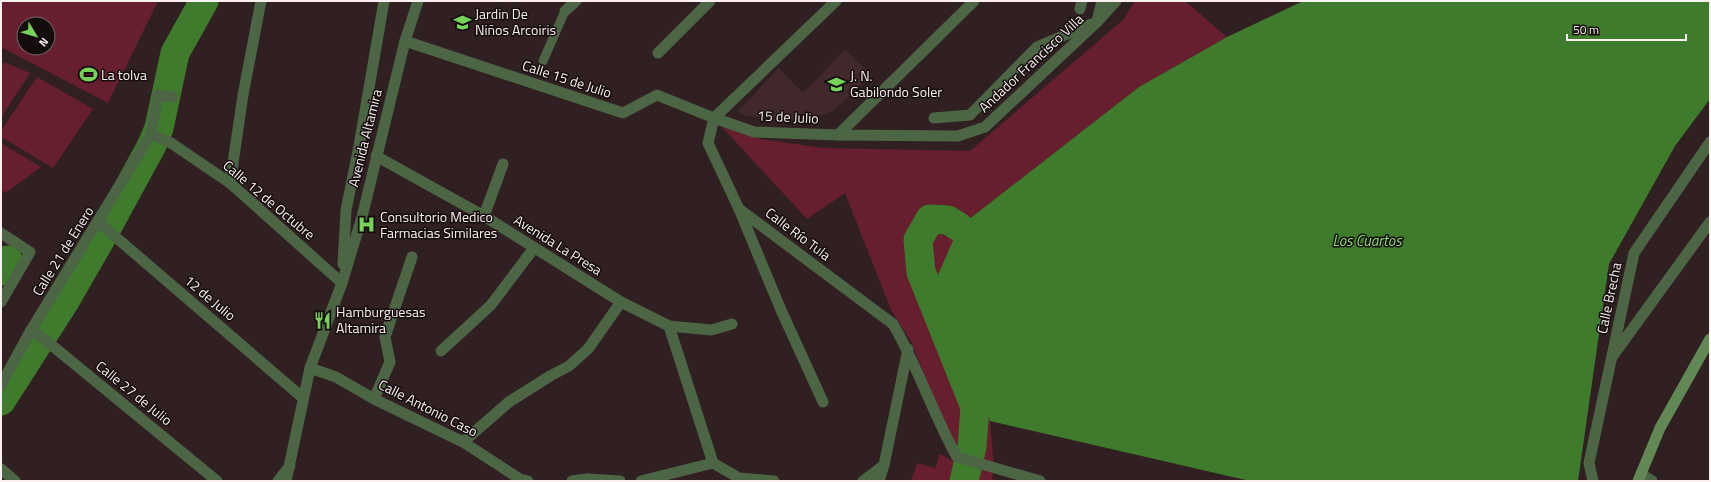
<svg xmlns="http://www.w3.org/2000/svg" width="1711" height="482" font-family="'Titillium Web',sans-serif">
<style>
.built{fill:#40282b}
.green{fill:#671e2e;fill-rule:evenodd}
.water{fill:#3f7b2c}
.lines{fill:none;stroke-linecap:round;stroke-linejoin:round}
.river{stroke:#3f7b2c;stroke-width:29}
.service{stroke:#4c6545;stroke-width:9}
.pedestrian{stroke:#4c6545;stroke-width:11}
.minor{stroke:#4c6545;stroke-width:11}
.tertiary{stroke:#4c6545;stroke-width:11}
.secondary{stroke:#618855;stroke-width:11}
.labels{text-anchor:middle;stroke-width:3;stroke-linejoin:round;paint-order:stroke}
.poi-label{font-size:14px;fill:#fcf0f1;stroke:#140c0d;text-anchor:start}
.street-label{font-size:14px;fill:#fcf0f1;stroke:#140c0d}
.water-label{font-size:15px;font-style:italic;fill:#8edd75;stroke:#140c0d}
</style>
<rect width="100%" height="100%" fill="#312022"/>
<path class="built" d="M845 50 872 75 834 110 814 118 797 122 743 115 738 111 779 68 803 93Z"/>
<g class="green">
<path d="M3 1H158L108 103 1 47V6ZM24 24H48V48H24Z"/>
<path d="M1135 1H1185L1227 37 1139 87 959 227 950 329 980 388 990 421 994 468 992 479 999 481H911L917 463 935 468 940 454 957 463V457L911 341 892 312 845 193 807 219 722 127 760 139 823 148 970 151 1123 20Z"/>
<path d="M4 62 30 73 2 116 1 67Z"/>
<path d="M37 77 93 109 53 168 1 137V131Z"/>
<path d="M1 143 41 167 7 192 1 191Z"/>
</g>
<path class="water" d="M1303 1H1710V99L1675 146 1609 264 1578 481H1250L990 421 980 388 950 329 933 286 959 227 1139 87 1227 37Z"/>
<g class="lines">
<g class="river">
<path d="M959 227 948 220 930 219 918 240 921 272 975 407 972 447 964 481"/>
<path d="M1 271 8 260"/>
<path d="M1 401 65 301 103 235 152 145 159 128 175 53 204 1"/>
</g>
<path class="service" d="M543 61 565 11"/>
<g class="pedestrian">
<path d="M158 95 173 97"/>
<path d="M151 134 171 143"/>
<path d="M31 330 49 343"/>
<path d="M1612 357 1710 222"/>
<path d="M374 399 390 362 385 337 412 257"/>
<path d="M463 442 509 402 550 376"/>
<path d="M1641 474 1652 481"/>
<path d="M572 481 587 479"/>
</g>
<g class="minor">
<path d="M1080 9 1082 1"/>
<path d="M565 11 576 1"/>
<path d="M1097 21 1102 1"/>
<path d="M405 41 623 113 657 95 714 118 754 132 838 135 958 136 985 127 1097 22 1116 1"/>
<path d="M658 53 710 1"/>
<path d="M714 118 708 143 739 209 781 310 823 402"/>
<path d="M714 118 836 1"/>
<path d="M934 118 970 115 1037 47 1091 24"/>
<path d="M838 135 974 1"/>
<path d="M171 143 230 183 342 283"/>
<path d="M376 156 484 216 621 302 669 326 711 330 732 324"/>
<path d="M230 183 243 95 261 1"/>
<path d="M739 209 893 324C918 367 933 414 957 457L1040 481"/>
<path d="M484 216 503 164"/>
<path d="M100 220 102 225 111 233 303 398"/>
<path d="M1 233 30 252 1 302"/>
<path d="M669 326 713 463"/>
<path d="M49 343 217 481"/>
<path d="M441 351 491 305 534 248"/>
<path d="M310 368 336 377 374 399 463 442 520 479 528 481"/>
<path d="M550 376 569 366 588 349 621 302"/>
<path d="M1 385 31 330 151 134 158 95"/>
<path d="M1 469 15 481"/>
<path d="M587 479 620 481"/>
<path d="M278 481 290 466"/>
<path d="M641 481 713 463 739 478 774 481"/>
<path d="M863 481 884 465"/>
<path d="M879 481 884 465 908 349"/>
<path d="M1593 481 1589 463 1634 253 1710 142"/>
</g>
<g class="tertiary">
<path d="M343 264 346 210 359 146 384 1"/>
<path d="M286 481 310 368 342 283 362 217 405 41 418 1"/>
</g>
<path class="secondary" d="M1638 481 1660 428 1710 339"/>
</g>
<defs>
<symbol id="school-bare" viewBox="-9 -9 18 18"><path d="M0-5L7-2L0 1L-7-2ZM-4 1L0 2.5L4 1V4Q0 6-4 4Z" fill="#77d259" stroke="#140c0d" stroke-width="2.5" paint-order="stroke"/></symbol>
<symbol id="stadium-bare" viewBox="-9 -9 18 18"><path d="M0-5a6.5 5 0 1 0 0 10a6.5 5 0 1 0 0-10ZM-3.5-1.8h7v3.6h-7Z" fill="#77d259" stroke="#140c0d" stroke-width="2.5" paint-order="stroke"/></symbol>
<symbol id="hospital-bare" viewBox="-9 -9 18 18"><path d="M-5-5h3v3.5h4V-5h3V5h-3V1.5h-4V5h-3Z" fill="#77d259" stroke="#140c0d" stroke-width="2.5" paint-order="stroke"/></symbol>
<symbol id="restaurant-bare" viewBox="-9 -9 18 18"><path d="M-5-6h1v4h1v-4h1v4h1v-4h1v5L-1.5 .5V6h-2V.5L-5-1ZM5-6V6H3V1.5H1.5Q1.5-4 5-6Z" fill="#77d259" stroke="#140c0d" stroke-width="2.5" paint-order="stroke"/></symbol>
</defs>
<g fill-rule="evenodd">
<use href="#school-bare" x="450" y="10" width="25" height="25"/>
<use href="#stadium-bare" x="76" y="62" width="25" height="25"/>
<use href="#school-bare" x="824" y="72" width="25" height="25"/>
<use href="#hospital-bare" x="354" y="212" width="25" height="25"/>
<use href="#restaurant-bare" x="310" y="308" width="25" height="25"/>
</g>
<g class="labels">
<g class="poi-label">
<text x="475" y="19">Jardin De<tspan x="475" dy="16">Niños Arcoiris</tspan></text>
<text x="101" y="80">La tolva</text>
<text x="850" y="81">J. N.<tspan x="850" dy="16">Gabilondo Soler</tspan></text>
<text x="380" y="222">Consultorio Medico<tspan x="380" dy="16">Farmacias Similares</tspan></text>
<text x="336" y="317">Hamburguesas<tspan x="336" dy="16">Altamira</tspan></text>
</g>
<g class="street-label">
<text transform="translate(1031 63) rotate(-43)" y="5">Andador Francisco Villa</text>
<text transform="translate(567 79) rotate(18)" y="5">Calle 15 de Julio</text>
<text transform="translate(788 117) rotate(3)" y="5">15 de Julio</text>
<text transform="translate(365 138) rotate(-76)" y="5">Avenida Altamira</text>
<text transform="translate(269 200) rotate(40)" y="5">Calle 12 de Octubre</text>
<text transform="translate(798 234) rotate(37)" y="5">Calle Río Tula</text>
<text transform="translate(558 245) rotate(32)" y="5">Avenida La Presa</text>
<text transform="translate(63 251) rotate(-58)" y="5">Calle 21 de Enero</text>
<text transform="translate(210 298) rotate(40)" y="5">12 de Julio</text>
<text transform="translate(1609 298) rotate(-78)" y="5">Calle Brecha</text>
<text transform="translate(134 393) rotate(39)" y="5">Calle 27 de Julio</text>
<text transform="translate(428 408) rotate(27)" y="5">Calle Antonio Caso</text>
</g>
<g class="water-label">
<text x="1367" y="246">Los Cuartos</text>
</g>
</g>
<rect width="1711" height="482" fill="none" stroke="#fcf0f1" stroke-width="4"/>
<g transform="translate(36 36) rotate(128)"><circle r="19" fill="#140c0d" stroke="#716768"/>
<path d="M0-3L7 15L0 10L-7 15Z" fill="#77d259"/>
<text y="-6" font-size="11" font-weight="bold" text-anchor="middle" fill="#fcf0f1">N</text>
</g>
<path d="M1567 34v6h119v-6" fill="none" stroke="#fcf0f1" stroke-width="2"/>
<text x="1573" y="34" font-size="12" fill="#fcf0f1" stroke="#140c0d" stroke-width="3" paint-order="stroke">50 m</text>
</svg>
